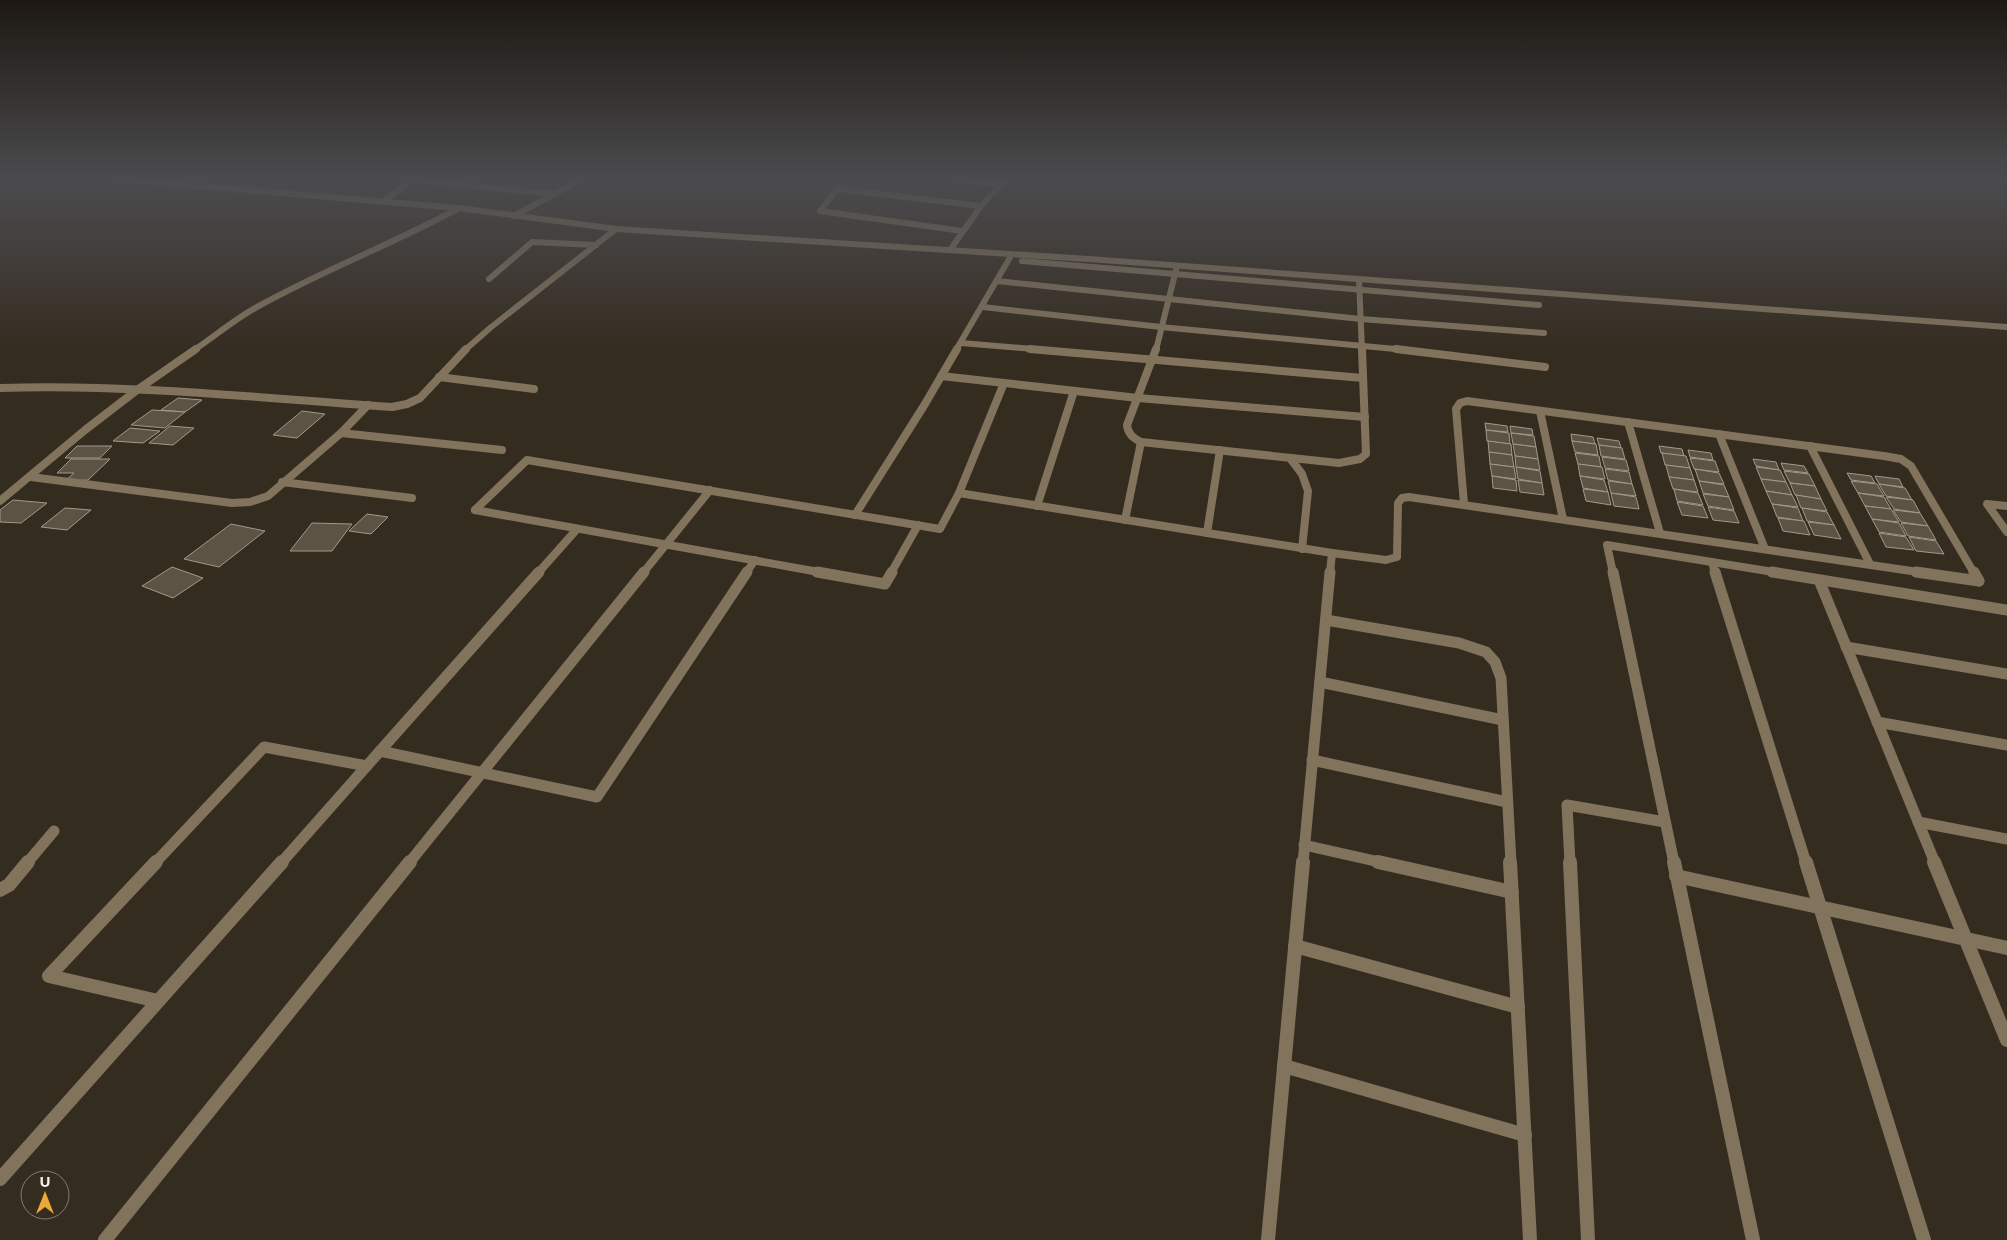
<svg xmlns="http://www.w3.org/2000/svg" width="2007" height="1240" font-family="Montserrat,sans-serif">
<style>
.building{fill:#5c5345;stroke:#a3998a}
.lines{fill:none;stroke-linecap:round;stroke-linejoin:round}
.minor-far3{stroke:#82735d;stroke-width:6}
.minor-far2{stroke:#82735d;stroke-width:8}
.minor-far1{stroke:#82735d;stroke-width:11}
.minor{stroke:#82735d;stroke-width:14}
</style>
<rect width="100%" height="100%" fill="#352c20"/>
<g class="building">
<path d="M178 398 202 400 185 412 161 410Z"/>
<path d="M152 410 185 412 165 428 131 425Z"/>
<path d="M302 411 325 414 297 438 273 435Z"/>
<path d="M1485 423 1507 426 1508 432 1486 430Z"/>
<path d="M170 426 194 428 173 445 149 443Z"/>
<path d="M1510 426 1532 429 1533 435 1511 433Z"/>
<path d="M130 428 160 431 143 443 113 441Z"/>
<path d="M1486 430 1509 433 1510 444 1487 441Z"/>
<path d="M1511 433 1534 436 1536 447 1513 444Z"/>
<path d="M1571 434 1593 437 1595 444 1572 441Z"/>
<path d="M1597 438 1619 441 1621 448 1599 445Z"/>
<path d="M1488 441 1511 444 1512 455 1489 452Z"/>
<path d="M1572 441 1596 444 1598 455 1575 452Z"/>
<path d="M1513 444 1536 447 1538 459 1515 456Z"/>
<path d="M1599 445 1622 448 1625 459 1601 456Z"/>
<path d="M77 446H112L100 458H65Z"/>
<path d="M1659 446 1682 449 1684 456 1661 453Z"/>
<path d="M1688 450 1711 453 1713 460 1690 457Z"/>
<path d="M1489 452 1512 455 1514 467 1490 464Z"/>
<path d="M1575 453 1599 456 1601 467 1578 464Z"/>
<path d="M1662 453 1686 456 1690 468 1665 465Z"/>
<path d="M1515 456 1538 459 1540 470 1516 467Z"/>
<path d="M1602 457 1626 460 1629 471 1605 468Z"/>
<path d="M1690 458 1715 461 1719 472 1694 469Z"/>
<path d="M71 459H110L88 480 65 481 74 473H57Z"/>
<path d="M1753 459 1776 462 1779 470 1756 466Z"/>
<path d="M1781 463 1804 466 1808 473 1784 470Z"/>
<path d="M1490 464 1514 467 1516 479 1492 476Z"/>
<path d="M1578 464 1602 467 1605 479 1580 476Z"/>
<path d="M1666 465 1690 468 1694 480 1669 477Z"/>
<path d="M1516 467 1540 471 1542 483 1518 479Z"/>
<path d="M1756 467 1780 470 1786 482 1761 479Z"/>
<path d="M1605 469 1629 472 1632 484 1608 480Z"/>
<path d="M1695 469 1719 473 1724 484 1699 481Z"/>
<path d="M1784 471 1809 474 1815 486 1790 483Z"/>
<path d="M1847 473 1871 476 1875 483 1851 480Z"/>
<path d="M1492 476 1516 480 1517 491 1493 488Z"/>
<path d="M1580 476 1604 480 1608 492 1583 488Z"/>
<path d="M1875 476 1899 479 1903 487 1879 484Z"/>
<path d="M1669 477 1694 480 1698 492 1673 489Z"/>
<path d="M1761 479 1786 482 1792 495 1766 491Z"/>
<path d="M1518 480 1542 483 1544 495 1520 492Z"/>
<path d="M1608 481 1632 484 1636 496 1611 493Z"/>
<path d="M1699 481 1724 485 1729 497 1703 493Z"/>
<path d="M1851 481 1877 484 1884 496 1858 493Z"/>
<path d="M1790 483 1815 486 1821 499 1795 495Z"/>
<path d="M1879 484 1905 488 1912 500 1886 496Z"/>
<path d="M1583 489 1608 492 1611 505 1586 501Z"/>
<path d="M1674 489 1698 493 1703 505 1677 501Z"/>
<path d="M1766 491 1792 495 1798 507 1772 504Z"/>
<path d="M1611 493 1636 497 1639 509 1614 506Z"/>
<path d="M1858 493 1884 497 1891 509 1865 506Z"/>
<path d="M1703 494 1729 497 1734 510 1708 506Z"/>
<path d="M1796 495 1821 499 1827 511 1801 508Z"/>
<path d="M1886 497 1913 500 1920 513 1894 509Z"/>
<path d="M13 500 47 503 21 523 0 522V510Z"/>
<path d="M1677 502 1703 506 1708 518 1682 515Z"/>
<path d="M1772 504 1798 508 1803 521 1777 517Z"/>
<path d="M1865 506 1891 509 1899 522 1872 519Z"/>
<path d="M1708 507 1734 511 1739 523 1713 520Z"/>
<path d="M65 508 91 510 67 530 41 527Z"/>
<path d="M1802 508 1827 512 1834 525 1807 521Z"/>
<path d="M1893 510 1920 513 1928 526 1901 522Z"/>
<path d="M367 514 388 517 371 534 349 531Z"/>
<path d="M1778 518 1804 521 1810 535 1783 531Z"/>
<path d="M1872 519 1899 523 1906 536 1879 532Z"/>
<path d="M1808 522 1834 525 1841 539 1814 535Z"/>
<path d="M312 523 352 524 332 551H290Z"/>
<path d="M1901 523 1928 526 1936 540 1908 536Z"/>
<path d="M231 524 265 531 219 567 184 559Z"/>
<path d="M1879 533 1906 537 1914 550 1886 547Z"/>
<path d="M1909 537 1936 541 1944 554 1916 551Z"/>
<path d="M172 567 203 578 173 598 142 586Z"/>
</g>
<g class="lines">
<g class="minor-far3">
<path d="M117 179 459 208 616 229 1089 259 2007 327"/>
<path d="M406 179 552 194"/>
<path d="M952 179 1000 184"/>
<path d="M384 201 413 179"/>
<path d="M514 216 582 179"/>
<path d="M962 231 820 211 837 189 981 206"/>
<path d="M950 250 981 206 1006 179"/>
<path d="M1022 261 1539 305"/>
<path d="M489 279 532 242 596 245"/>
<path d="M1359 280 1362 350"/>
<path d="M997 281 1361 319 1544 333"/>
<path d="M983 307 1161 327 1406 350"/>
<path d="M961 343 1045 350"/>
<path d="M194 350C215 336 235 319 257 307 323 270 393 244 459 208"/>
<path d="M465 350 490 328 616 229"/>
<path d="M956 350 1012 254"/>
<path d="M1156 350 1177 266"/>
</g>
<g class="minor-far2">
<path d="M1030 349 1363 378"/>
<path d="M1156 349 1127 425C1128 434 1133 438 1141 442L1339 463 1360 459 1366 454 1362 349"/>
<path d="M1396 349 1545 367"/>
<path d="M941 376 1138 398 1365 417"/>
<path d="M439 377 534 389"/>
<path d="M0 388C131 384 262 398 392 407L407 404 420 398 466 349"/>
<path d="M1540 411 1563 519"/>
<path d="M1628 422 1660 533"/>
<path d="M341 433 502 450"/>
<path d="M1719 434 1765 549"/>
<path d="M1810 446 1870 564"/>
<path d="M1290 458 1302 474 1308 491 1302 549"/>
<path d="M31 477 232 503 250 502 268 496 341 433 368 405"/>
<path d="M282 482 412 498"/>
<path d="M959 493 1004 383"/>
<path d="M0 501 85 430 137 390 196 349"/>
<path d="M1464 504 1456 409 1460 403 1467 401 1884 456 1901 459 1911 466 1974 573"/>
<path d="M1037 506 1074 391"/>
<path d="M2007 506 1987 504 2007 532"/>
<path d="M475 510 527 460 940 529 959 493 1332 553 1330 573"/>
<path d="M475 510 824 573"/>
<path d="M855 515 925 404 957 349"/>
<path d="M1125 520 1141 442"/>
<path d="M1207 533 1220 450"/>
<path d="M1332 553 1386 560 1397 557 1398 503 1402 498 1409 497 1925 573"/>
<path d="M1712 562 1715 573"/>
<path d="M538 573 577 529"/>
<path d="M643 573 710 490"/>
<path d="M746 573 755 560"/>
<path d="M891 573 918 525"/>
<path d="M1613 573 1607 545 1780 573"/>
</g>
<g class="minor-far1">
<path d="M539 572 380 751 597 797 747 572"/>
<path d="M817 572 885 584 892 572"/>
<path d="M1613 572 1674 863"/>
<path d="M1715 572 1806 863"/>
<path d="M1772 572 2007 610"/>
<path d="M1916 572 1979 581"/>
<path d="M1974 572 1979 581"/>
<path d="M1819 580 1935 863"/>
<path d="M1326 620 1459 643 1486 652 1495 662 1501 678 1511 863"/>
<path d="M1846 647 2007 674"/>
<path d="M1320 682 1503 720"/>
<path d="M1877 722 2007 745"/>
<path d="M1312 760 1507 802"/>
<path d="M1918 822 2007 839"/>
<path d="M1304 845 1384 863"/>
<path d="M27 863 54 831"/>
<path d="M155 863 264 747 367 766"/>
<path d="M281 863 380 751"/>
<path d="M409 863 644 572"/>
<path d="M1303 863 1330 572"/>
<path d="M1570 863 1567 805 1665 822"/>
</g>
<g class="minor">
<path d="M156 862 49 976 158 1001"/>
<path d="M1378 862 1512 892"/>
<path d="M1510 862 1530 1240"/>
<path d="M1570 862 1588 1240"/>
<path d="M1674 862 1753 1240"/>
<path d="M1806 862 1924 1240"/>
<path d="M1934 862 2007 1040"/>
<path d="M1676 876 2007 948"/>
<path d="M0 890 9 885 28 862"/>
<path d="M1295 946 1518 1007"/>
<path d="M1284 1066 1525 1135"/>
<path d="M0 1179 282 862"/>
<path d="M105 1240 410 862"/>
<path d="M1268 1240 1303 862"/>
</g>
</g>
<linearGradient id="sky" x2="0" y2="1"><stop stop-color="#1d1812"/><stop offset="0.51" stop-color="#4b4b4e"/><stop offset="1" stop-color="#4b4b4e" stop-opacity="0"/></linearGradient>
<rect width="2007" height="352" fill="url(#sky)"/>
<g transform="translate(45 1195)"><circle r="24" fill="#352c20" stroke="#837b71"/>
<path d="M0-4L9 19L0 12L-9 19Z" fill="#e9aa38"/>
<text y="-8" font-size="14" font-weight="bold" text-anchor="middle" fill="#f8f2ea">U</text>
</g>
</svg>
